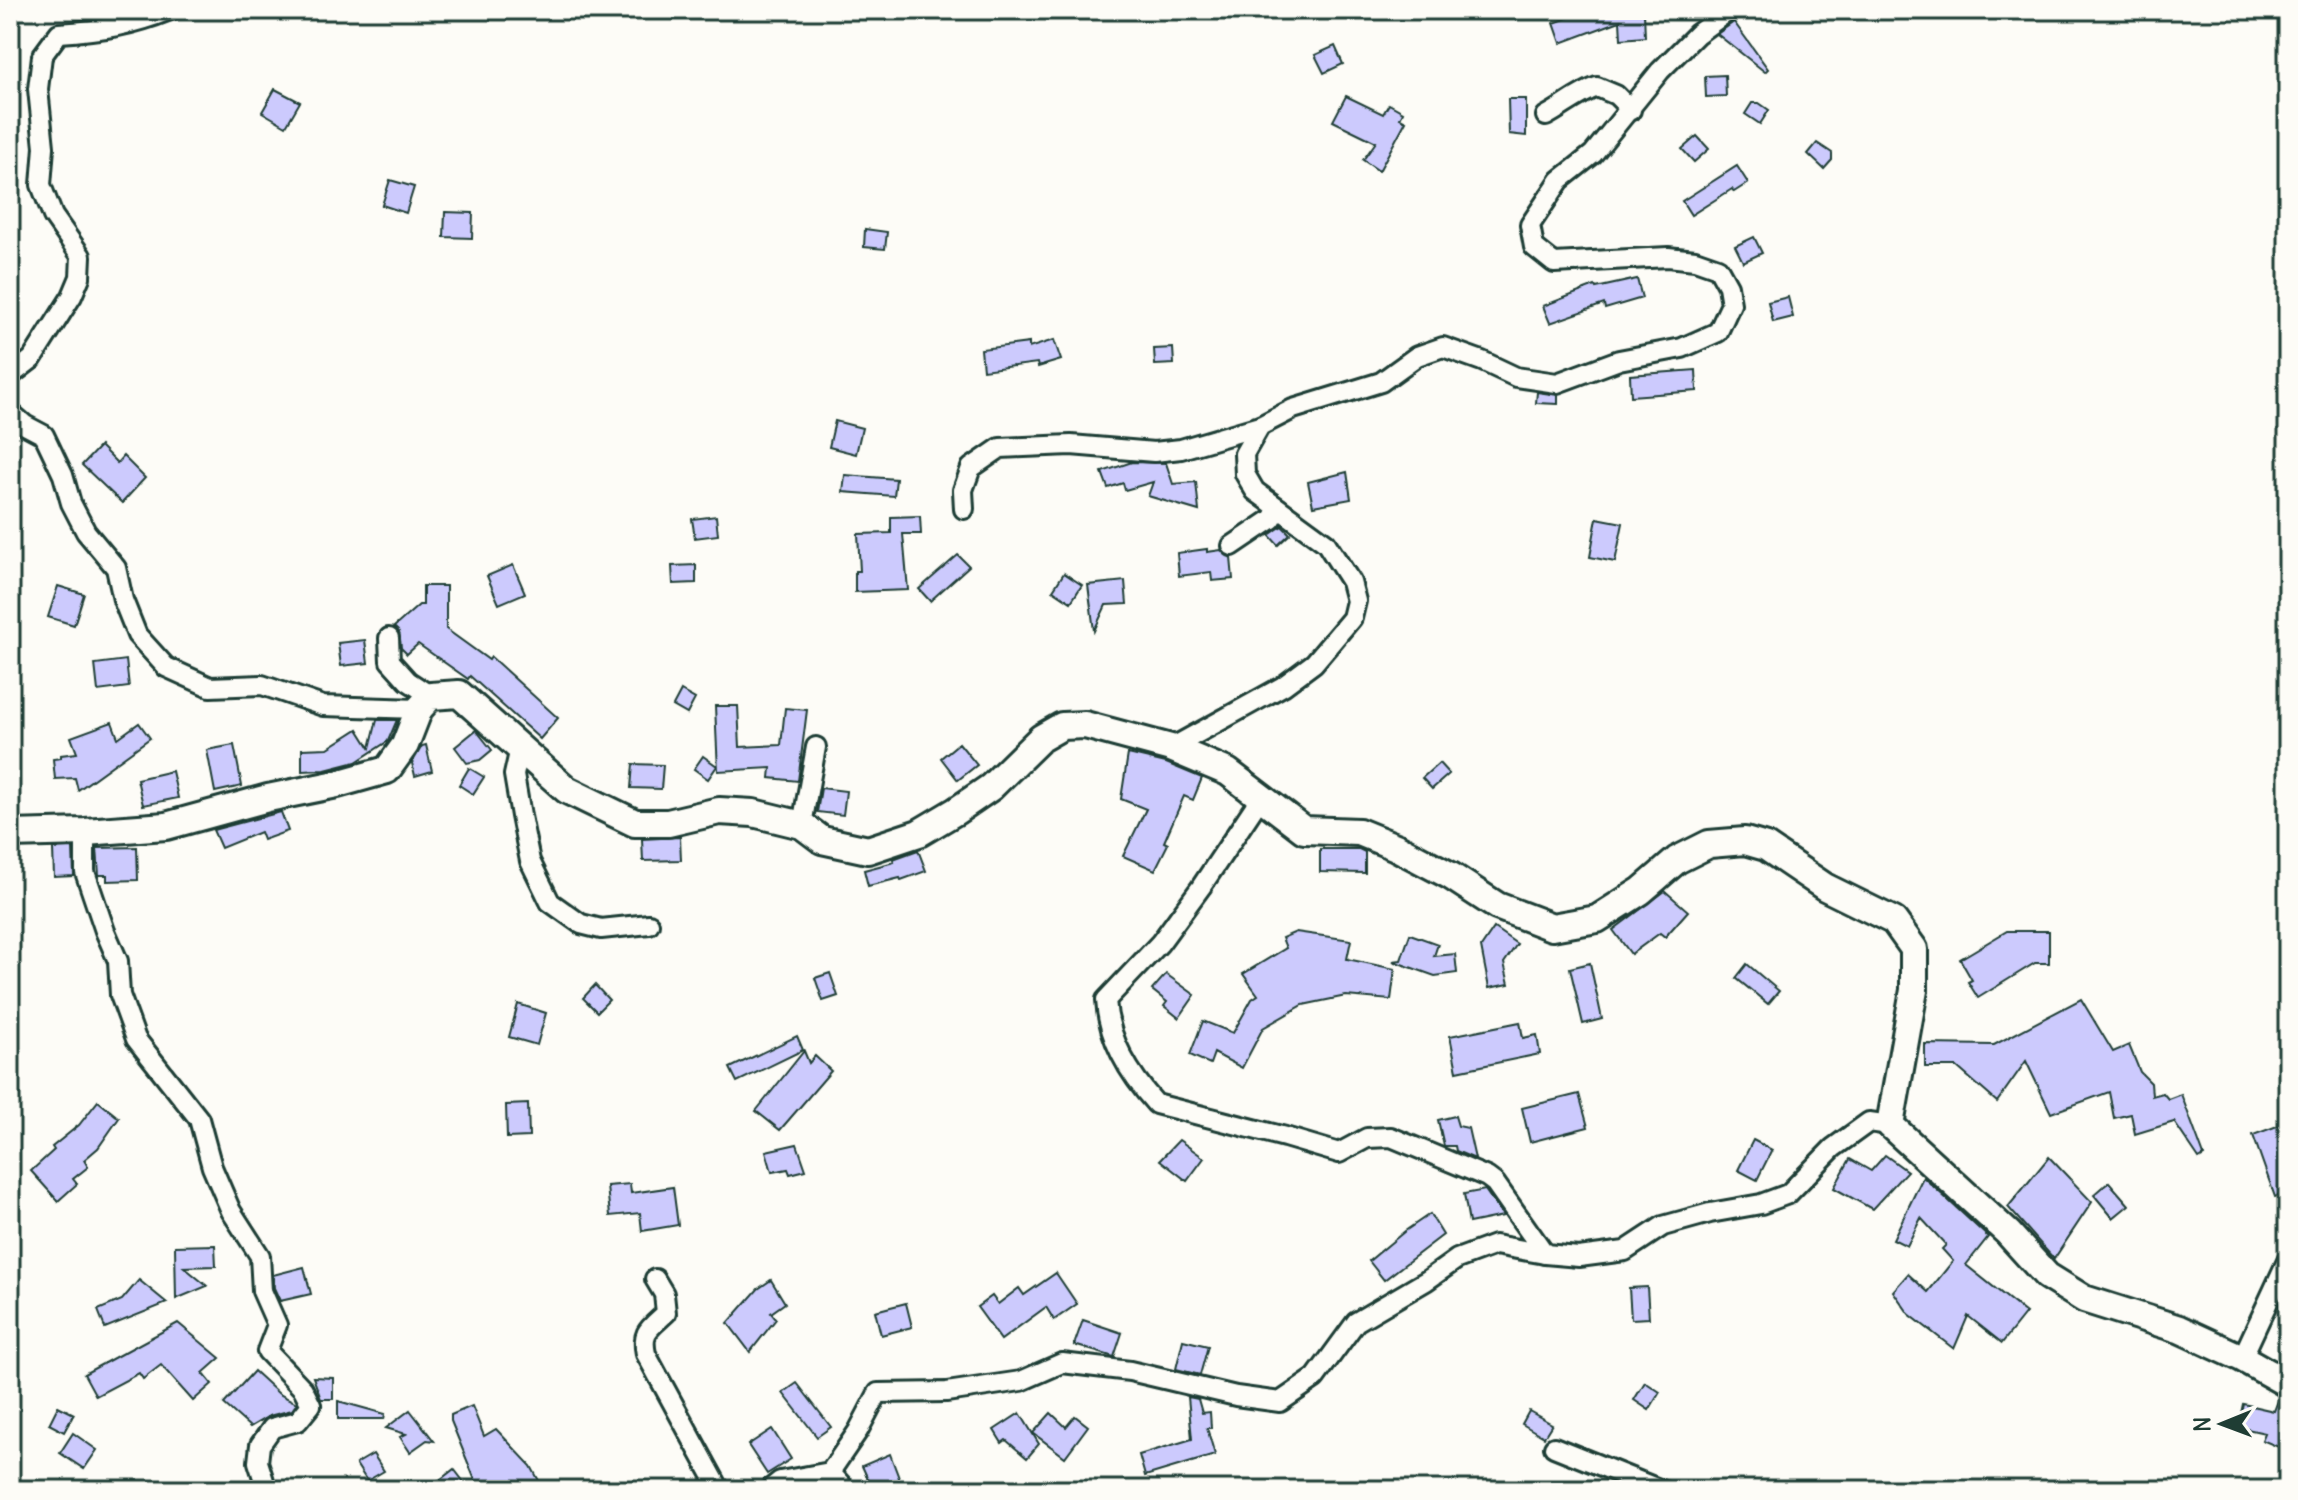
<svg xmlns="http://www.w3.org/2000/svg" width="2298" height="1500" font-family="Delius,sans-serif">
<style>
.building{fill:#cccafd;stroke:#1f3d34;stroke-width:2}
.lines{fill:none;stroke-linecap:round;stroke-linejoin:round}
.street-casing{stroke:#1f3d34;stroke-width:24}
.secondary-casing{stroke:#1f3d34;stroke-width:32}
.street{stroke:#fdfcf7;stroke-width:18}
.secondary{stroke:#fdfcf7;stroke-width:26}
</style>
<rect width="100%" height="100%" fill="#fdfcf7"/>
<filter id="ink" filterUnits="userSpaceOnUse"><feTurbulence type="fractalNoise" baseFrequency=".0125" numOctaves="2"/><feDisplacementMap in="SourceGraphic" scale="16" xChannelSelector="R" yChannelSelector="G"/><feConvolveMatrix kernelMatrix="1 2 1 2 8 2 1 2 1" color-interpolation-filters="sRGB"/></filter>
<g filter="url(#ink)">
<g class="building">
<path d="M1589 10 1644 12 1645 37 1621 39 1620 21 1561 43 1554 23Z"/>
<path d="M1734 22 1768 69 1765 72 1717 34Z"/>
<path d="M1335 46 1343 64 1324 73 1315 55Z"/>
<path d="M1725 75 1726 96 1706 97 1705 76Z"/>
<path d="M275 89 300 102 286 126 262 112Z"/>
<path d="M1346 96 1383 114 1389 104 1403 112 1400 118 1406 121 1379 171 1363 160 1376 142 1333 121Z"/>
<path d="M1508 99H1526V136L1509 134Z"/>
<path d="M1752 103H1759L1769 110 1760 124 1745 114Z"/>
<path d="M1697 136 1709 149 1694 162 1682 149Z"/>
<path d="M1817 143 1832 153V160L1824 169 1808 154Z"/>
<path d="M1737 166 1748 183 1734 192 1732 189 1691 215 1682 201Z"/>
<path d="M390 180 414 187 406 213 382 205Z"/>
<path d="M445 212 473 213 472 238 444 237Z"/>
<path d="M865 229 887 232 885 249 864 247Z"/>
<path d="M1754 237 1762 253 1743 262 1735 246Z"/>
<path d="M1637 279 1642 298 1605 309 1604 304 1550 323 1543 306 1595 286 1596 288Z"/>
<path d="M1788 297 1793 317 1773 322 1768 302Z"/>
<path d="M1054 340 1061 360 1038 367 1037 363 983 370 981 349 1029 343V348Z"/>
<path d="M1173 348 1174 364 1155 365 1154 349Z"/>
<path d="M1696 370 1697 391 1631 396 1630 375Z"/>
<path d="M1537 392 1558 395V404L1536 403Z"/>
<path d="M835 421 862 428 856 454 829 447Z"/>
<path d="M100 446 117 463 123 456 145 478 122 503 82 465Z"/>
<path d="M1132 462 1166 463 1173 484 1196 482 1199 511 1148 496 1153 482 1125 490 1123 483 1108 488 1102 472Z"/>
<path d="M1347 472 1351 499 1313 506 1308 482Z"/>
<path d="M845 475 896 479 894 496 843 492Z"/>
<path d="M716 516 718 535 695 538 692 519Z"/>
<path d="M920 516 921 534H903L908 590 855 592V571H860L858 534 891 533V517Z"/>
<path d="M1597 518 1623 523 1615 562 1590 557Z"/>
<path d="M1282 526 1290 534 1278 545 1269 535Z"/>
<path d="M1207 549V552L1221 550 1231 558 1233 579 1212 581 1211 572 1179 576 1177 553Z"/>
<path d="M958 555 969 566 930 601 919 589Z"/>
<path d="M513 565 525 593 499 604 487 576Z"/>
<path d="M696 565V583L673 584 672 566Z"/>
<path d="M1064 573 1082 585 1071 602 1053 590Z"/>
<path d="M1125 581 1127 604 1106 605 1094 631 1088 585Z"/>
<path d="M58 586 84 594 74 625 48 617Z"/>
<path d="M423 586H446V629L489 660 491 657 558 718 540 739 470 676 468 679 418 644 407 654 401 648 399 632 394 627 419 605H423Z"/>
<path d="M365 640 368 663 341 666 338 643Z"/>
<path d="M126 660 129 687 98 691 95 664Z"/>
<path d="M681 691 695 699 687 714 673 706Z"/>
<path d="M715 706H738L740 747 781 745 785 708 807 710 798 781 770 778 771 768 718 771Z"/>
<path d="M377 720H397L388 741 356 762 325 770 302 771V749L328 748 358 729 370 748Z"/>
<path d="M112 722 118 738 139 723 150 738 78 790 75 778 55 779 53 759 61 758V755L77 753 71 737Z"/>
<path d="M476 730 492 750 480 760 467 763 455 747Z"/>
<path d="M959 743 977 765 958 780 941 758Z"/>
<path d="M234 745 242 786 215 792 207 750Z"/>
<path d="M426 745 432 771 415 776 412 763 422 746Z"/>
<path d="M1128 754 1166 763 1202 778 1193 800 1184 796 1164 842 1168 844 1155 870 1123 856 1146 809 1121 799Z"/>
<path d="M703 756 717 766 708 779 694 769Z"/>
<path d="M1439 763 1449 774 1432 789 1422 778Z"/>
<path d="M633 764 663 765 661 789 631 788Z"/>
<path d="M469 768 484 777 473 794 459 785Z"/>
<path d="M172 771 178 798 143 805 137 779Z"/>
<path d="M821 788 846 791 843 815 817 812Z"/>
<path d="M281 812 288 831 263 840 260 832 221 848 213 830Z"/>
<path d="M680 837 681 860 643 861 642 839Z"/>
<path d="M137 847 138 880 107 881V875H99L97 848Z"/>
<path d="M73 848 74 876 54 877 53 849Z"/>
<path d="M1320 849H1359L1365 852V873L1320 872Z"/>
<path d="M918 850 926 871 901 880 900 878 868 886 864 870 894 862 893 859Z"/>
<path d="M1665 891 1688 911 1665 937 1660 933 1631 954 1613 930Z"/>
<path d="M1494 928 1517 944 1504 963 1509 984 1489 988 1481 947Z"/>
<path d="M2007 931H2049V963H2035L1978 998 1968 982 1972 980 1960 959Z"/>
<path d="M1296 932 1351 940 1347 959 1395 969 1391 1000 1346 996 1303 1005 1263 1028 1242 1068 1214 1053 1210 1064 1190 1055 1203 1021 1233 1033 1252 999 1258 995 1243 974 1286 948 1282 938Z"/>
<path d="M1410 934 1438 944 1434 956 1455 954 1457 973 1435 976 1393 961 1401 960Z"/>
<path d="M1590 963 1602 1019 1583 1024 1570 968Z"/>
<path d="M1747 964 1779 991 1768 1004 1736 978Z"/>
<path d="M830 973 838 996 823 1001 815 978Z"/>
<path d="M1166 974 1195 995 1179 1018 1164 1006 1167 1002 1152 990Z"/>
<path d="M595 985 609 1000 597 1012 583 998Z"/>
<path d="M2081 999 2113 1052 2129 1045 2140 1072 2151 1083 2152 1096 2163 1093 2168 1099 2181 1094 2204 1156 2199 1159 2174 1122 2135 1134 2131 1114 2114 1118 2109 1092 2051 1113 2026 1061 1997 1102 1957 1067H1925V1044L1994 1045Z"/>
<path d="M518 1004 546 1013 537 1045 509 1037Z"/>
<path d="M1520 1022 1523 1038 1537 1035 1540 1054 1457 1071 1450 1036Z"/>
<path d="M797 1036 803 1050 737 1082 730 1068Z"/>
<path d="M804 1051 809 1063 815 1056 831 1071 780 1130 756 1111Z"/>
<path d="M1579 1094 1588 1127 1530 1142 1522 1108Z"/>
<path d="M98 1101 119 1118 98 1148 84 1160 88 1167 73 1179 77 1184 58 1201 31 1171 54 1150 52 1147 79 1125Z"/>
<path d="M528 1104 529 1137 507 1138 506 1105Z"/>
<path d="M1455 1116 1458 1126 1468 1128 1475 1159 1456 1151 1455 1146H1444L1438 1120Z"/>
<path d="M2288 1122V1151L2280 1152 2288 1174V1192L2275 1197 2253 1135Z"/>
<path d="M1179 1140 1204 1158 1187 1181 1160 1160Z"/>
<path d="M1753 1140 1772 1150 1757 1180 1738 1170Z"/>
<path d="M797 1144 806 1170 790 1174 788 1169 772 1172 766 1151Z"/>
<path d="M1885 1155 1907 1171 1872 1209 1834 1188 1850 1159 1871 1171Z"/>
<path d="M2049 1157 2092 1202 2054 1259 2008 1207Z"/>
<path d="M1923 1177 1988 1237 1966 1265 2026 1313 2002 1343 1968 1316 1954 1349 1909 1314 1893 1291 1908 1274 1928 1292 1953 1261 1942 1249 1946 1245 1921 1218 1907 1246 1893 1239Z"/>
<path d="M2109 1182 2129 1205 2113 1218 2094 1195Z"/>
<path d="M630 1184 631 1193 673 1187 678 1225 642 1231 640 1213 610 1216 607 1186Z"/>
<path d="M1485 1190 1503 1216 1469 1223 1464 1194Z"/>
<path d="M1430 1214 1443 1235 1384 1280 1369 1261 1405 1231Z"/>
<path d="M215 1245 216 1266 184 1267 207 1286 176 1299 175 1246Z"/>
<path d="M304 1267 311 1294 280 1301 274 1288 273 1275Z"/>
<path d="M1056 1273 1077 1304 1054 1320 1046 1307 1001 1340 977 1307 992 1296 998 1304 1019 1288 1024 1295Z"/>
<path d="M139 1280 167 1303 105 1328 98 1310 122 1300Z"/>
<path d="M771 1280 785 1303 771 1313 776 1319 750 1352 728 1323 758 1289Z"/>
<path d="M1647 1287 1649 1318 1631 1319 1629 1288Z"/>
<path d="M906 1303 912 1327 881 1335 875 1311Z"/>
<path d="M1083 1320 1122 1333 1114 1357 1074 1345Z"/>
<path d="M178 1323 220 1358 203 1373 212 1384 193 1401 161 1365 143 1379 139 1373 96 1396 84 1374Z"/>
<path d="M1183 1340 1208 1346 1200 1375 1176 1369Z"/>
<path d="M254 1371 279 1394 297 1403 292 1410 269 1416 250 1427 224 1404Z"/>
<path d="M313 1377 333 1378V1399H321Z"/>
<path d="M1645 1382 1660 1392 1649 1410 1634 1400Z"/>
<path d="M797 1383 831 1427 817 1437 783 1393Z"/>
<path d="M1188 1397 1198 1399 1202 1413 1210 1412 1211 1428H1207L1215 1455 1145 1476 1139 1455 1192 1439Z"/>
<path d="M2279 1398 2288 1400V1451L2262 1440 2265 1433 2238 1427 2243 1404 2274 1411Z"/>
<path d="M338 1401 385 1414 384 1419H338Z"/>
<path d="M58 1406 74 1414 64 1432 49 1424Z"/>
<path d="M472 1406 484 1436 496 1429 531 1466 544 1490H479L451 1421V1415Z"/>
<path d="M410 1410 434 1441 427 1440 410 1452 400 1437 406 1434 386 1428Z"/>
<path d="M1529 1411 1552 1424 1544 1437 1522 1424Z"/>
<path d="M1020 1413 1039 1444 1027 1458 1006 1440 1002 1443 994 1430Z"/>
<path d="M1051 1413 1066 1427 1075 1416 1088 1426 1065 1457 1033 1433Z"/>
<path d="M772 1429 791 1459 767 1474 748 1445Z"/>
<path d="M73 1433 97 1450 84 1469 60 1453Z"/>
<path d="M373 1454 384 1471 367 1481 356 1464Z"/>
<path d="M890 1454 902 1486 893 1490H873L862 1466Z"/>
<path d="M454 1469 470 1490H427Z"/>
</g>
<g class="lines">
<defs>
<g id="street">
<path d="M1546 116C1563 107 1578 94 1597 87L1616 95 1631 110"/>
<path d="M10 376 32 359 72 296 80 277 81 256 53 216 41 185 44 147 38 89 42 56 59 33C102 30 130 26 170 10"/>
<path d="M10 412 25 425 44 435 63 475 71 503 86 532 116 568 123 600 137 635 166 667 210 687 262 685 323 706 419 709"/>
<path d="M964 509 963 490 971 468 1000 448 1071 445 1154 452 1181 449 1260 426"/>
<path d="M1232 546 1272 519 1278 508"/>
<path d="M389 638 390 661 408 681 431 696"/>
<path d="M520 748 514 775 521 816 530 861 550 902 581 924 601 929 649 924"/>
<path d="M1171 748 1283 686 1314 663 1352 618 1356 601 1351 582 1326 543 1255 491 1245 474 1244 454 1260 426 1293 409 1381 382 1417 356 1443 347 1482 361 1516 377 1557 383 1619 360 1682 348 1718 332 1731 304 1728 286 1718 268 1695 260 1668 257 1554 263 1534 247 1530 225 1560 180 1593 154 1660 71 1697 34 1730 10"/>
<path d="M1261 797 1201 887 1160 943 1106 1000C1108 1039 1130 1075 1156 1104L1285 1137 1339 1153 1367 1138 1391 1137 1487 1177 1495 1183 1545 1254"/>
<path d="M802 825 816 747"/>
<path d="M85 832V872L105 931 118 961 120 995 136 1039 199 1119 212 1167 231 1211 260 1256 262 1291 277 1325 267 1351 303 1389 311 1405 298 1421 272 1428 260 1445 258 1462 265 1484 262 1490"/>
<path d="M655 1279 664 1294 666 1313C650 1328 641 1331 646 1354L720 1490"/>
<path d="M2242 1358 2288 1259"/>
<path d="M1554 1447 1661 1490"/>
<path d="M830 1472 846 1490"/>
<path d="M769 1490 780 1481 830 1472 858 1431 878 1393 947 1392 1021 1381 1062 1363 1130 1371 1236 1396 1280 1402 1315 1378 1356 1322 1426 1281 1457 1259 1495 1245 1545 1254 1579 1257 1625 1251 1663 1226 1710 1213 1761 1204 1788 1194 1833 1148 1869 1122 1890 1125"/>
</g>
<path id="secondary" d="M10 834 85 832 166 826 268 798 337 784 387 770 405 745 419 709 431 696 459 694 567 790 635 823H668L719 811 753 813 802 825 822 840 868 850 919 833 956 811 991 787 1041 738 1062 726 1085 725 1171 748 1228 772 1304 830 1359 832 1396 847 1451 876 1497 906 1552 927 1597 919 1641 891 1677 860 1709 844 1745 841 1766 847 1825 887 1894 921 1914 949V990L1890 1125 2008 1233 2047 1276 2084 1299 2179 1329 2242 1358 2288 1384"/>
</defs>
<use href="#street" class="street-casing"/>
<use href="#secondary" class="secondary-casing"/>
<use href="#street" class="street"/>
<use href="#secondary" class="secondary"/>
</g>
</g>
<rect width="2298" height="1500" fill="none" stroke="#fdfcf7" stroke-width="40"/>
<rect x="20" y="20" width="2258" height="1460" fill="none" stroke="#1f3d34" stroke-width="3" filter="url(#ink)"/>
<g transform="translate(2222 1424) rotate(269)" stroke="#fdfcf7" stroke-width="6" paint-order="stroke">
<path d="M0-6L14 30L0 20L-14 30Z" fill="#1f3d34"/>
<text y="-12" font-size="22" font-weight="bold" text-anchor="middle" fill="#1f3d34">N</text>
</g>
</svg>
